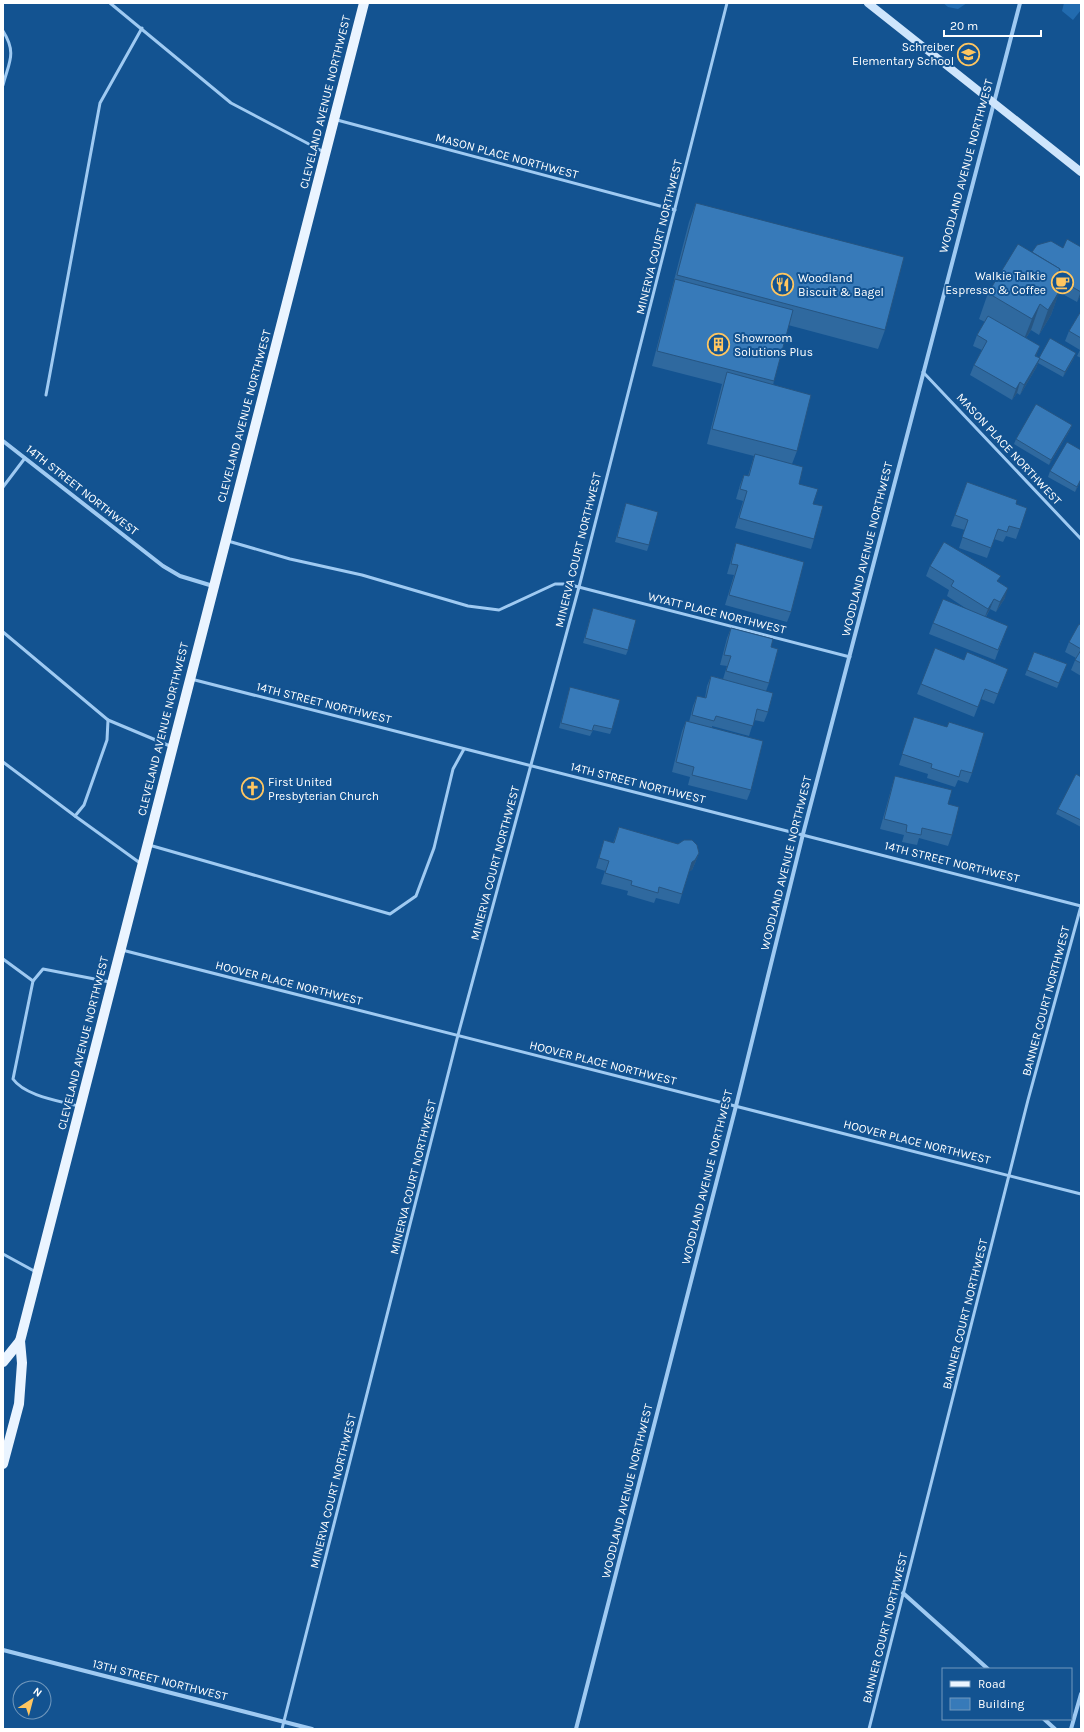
<svg xmlns="http://www.w3.org/2000/svg" width="1084" height="1732" font-family="Karla,sans-serif">
<style>
.green{fill:#226baf}
.lines{fill:none;stroke-linecap:round;stroke-linejoin:round}
.lane{stroke:#9fcaf2;stroke-width:3}
.street{stroke:#9fcaf2;stroke-width:4}
.secondary{stroke:#cee5fc;stroke-width:8}
.primary{stroke:#eaf4ff;stroke-width:10}
.wall{fill:#2f699f}
.shaded-wall{fill:#265582}
.building{fill:#377ab9;stroke:#265582}
.labels{text-anchor:middle;stroke-width:4;stroke-linejoin:round;paint-order:stroke}
.poi-label{font-size:12px;fill:#fff;stroke:#135391;text-anchor:start}
.street-label{font-size:12px;fill:#fff;stroke:#135391}
</style>
<rect width="100%" height="100%" fill="#135391"/>
<g class="green">
<path d="M943 3H967L958 9 948 7Z"/>
<path d="M1064 3H1081V10L1073 20 1062 11Z"/>
</g>
<g class="lines">
<g class="lane">
<path d="M110 3 231 103 324 152"/>
<path d="M3 31C17 53 9 62 3 85"/>
<path d="M337 120 675 210"/>
<path d="M923 372 1081 539"/>
<path d="M46 395 100 103 142 28"/>
<path d="M3 487 25 458"/>
<path d="M228 541 290 559 362 575 468 606 499 610 555 584H567L850 657"/>
<path d="M3 632 108 720 107 740 84 805 75 816 3 762"/>
<path d="M191 679 1081 906"/>
<path d="M108 720 170 746"/>
<path d="M75 816 140 863"/>
<path d="M149 845 390 914 416 896 434 848 453 769 464 749"/>
<path d="M122 950 1081 1194"/>
<path d="M3 959 33 981"/>
<path d="M78 1106C60 1101 25 1096 13 1079L33 981 43 969 110 982"/>
<path d="M3 1254 36 1272"/>
<path d="M282 1729 458 1035 579 587 727 3"/>
<path d="M869 1729 1028 1100 1081 906"/>
</g>
<g class="street">
<path d="M3 441 163 566 180 576 213 586"/>
<path d="M903 1593 988 1669"/>
<path d="M3 1650 312 1729"/>
<path d="M1044 1719 1055 1729"/>
<path d="M576 1729 736 1106 803 834 1020 3"/>
<path d="M1071 1729 1081 1694"/>
</g>
<path class="secondary" d="M868 3 1081 172"/>
<g class="primary">
<path d="M3 1362 20 1341"/>
<path d="M3 1464 19 1404 22 1363 20 1341 364 3"/>
</g>
</g>
<g class="wall">
<path d="M696 203 885 330 878 349 788 325 773 385 797 451 792 464 799 484 813 504 814 539 811 549 735 528 743 501 736 499 740 485 744 475 748 476 754 456 707 444 722 384 652 366 689 222Z"/>
<path d="M1081 247V295L1077 302 1059 292 1051 315 1039 335 1031 330 1026 338 1040 346 1036 356 1039 358H1074L1063 377 1038 363 1036 368 1020 395 1017 393 1012 400 970 375 974 365 982 350 973 346 977 335 985 322 979 319 988 293 1032 252 1063 248Z"/>
<path d="M1081 311V358L1077 356 1080 350 1065 341 1069 331Z"/>
<path d="M1072 425 1070 430 1049 465 1014 444 1016 439Z"/>
<path d="M1081 450V481L1075 492 1048 477 1050 471Z"/>
<path d="M967 482 1016 504 1027 508 1016 539 1006 536 1003 542 994 539 987 558 959 548 965 530 951 526Z"/>
<path d="M626 503 649 545 647 551 615 542Z"/>
<path d="M736 543 791 612 787 622 725 605 734 575 727 574 733 553Z"/>
<path d="M930 566 999 582 1005 598 996 612 990 609 986 617 1004 636 995 660 929 634 933 623 970 611 947 596 949 590 926 576Z"/>
<path d="M593 608 628 650 626 655 583 643Z"/>
<path d="M1081 625V676L1071 670 1076 658 1065 652 1069 642Z"/>
<path d="M731 628 771 647 769 683 766 691 768 712 764 722 754 720 749 736 712 726V728L751 790 747 800 688 785 690 777 672 772 682 731 686 721 689 722 693 706 697 696 705 698 707 686 711 676 723 679 727 666 720 665 727 638Z"/>
<path d="M1034 652 1067 664 1057 688 1025 675Z"/>
<path d="M964 660 1008 669 994 704 981 699 974 717 917 694 921 684Z"/>
<path d="M570 687 612 729 610 734 593 730 590 736 559 728Z"/>
<path d="M914 717 972 773 968 783 958 780 955 787 927 778 928 774 899 765Z"/>
<path d="M895 776 948 804 952 835 948 846 919 838 917 845 902 842 904 835 880 829 892 786Z"/>
<path d="M1081 777V827L1056 814 1058 809Z"/>
<path d="M619 827 699 853 695 863 692 870 689 871 679 904 656 898 654 903 627 895 628 891 601 884 605 871 596 868 601 851 604 840 613 843Z"/>
</g>
<g class="shaded-wall">
<path d="M1060 269 1051 294V285Z"/>
<path d="M1060 290 1051 315 1039 335 1048 310Z"/>
<path d="M1081 291V295L1077 302Z"/>
<path d="M1040 304 1031 330 1022 344 1032 319Z"/>
<path d="M1040 346 1036 356H1035Z"/>
<path d="M1076 353 1074 358 1063 377 1065 372Z"/>
<path d="M1040 358 1036 368 1020 395 1024 385Z"/>
<path d="M1020 382 1017 393 1012 400 1016 389Z"/>
<path d="M1072 425 1070 430 1049 465 1051 460Z"/>
<path d="M1081 479V481L1075 492 1077 487Z"/>
<path d="M1008 588 1005 598 996 612 1000 602Z"/>
<path d="M994 599 990 609 984 619 988 609Z"/>
<path d="M1008 669 1004 680 994 704Z"/>
<path d="M699 853 695 863 692 870 688 872 692 862Z"/>
</g>
<g class="building">
<path d="M696 203 904 257 885 330 677 275Z"/>
<path d="M1067 239 1081 247V292L1057 278 1060 269 1032 252 1037 245 1051 241 1063 248Z"/>
<path d="M1018 244 1060 269 1051 285 1060 290 1048 310 1040 304 1032 319 988 293Z"/>
<path d="M675 279 793 310 774 381 657 351Z"/>
<path d="M1081 311V338L1069 331Z"/>
<path d="M988 316 1040 346 1035 356 1040 358 1024 385 1020 382 1016 389 974 365 987 341 977 335Z"/>
<path d="M1050 338 1076 353 1065 372 1039 358Z"/>
<path d="M727 372 811 395 797 451 712 429Z"/>
<path d="M1036 404 1072 425 1051 460 1016 439Z"/>
<path d="M1067 442 1081 450V479L1077 487 1050 471Z"/>
<path d="M755 454 803 467 799 484 818 489 813 504 823 506 814 539 739 518 747 491 740 489 744 475 749 476Z"/>
<path d="M967 482 1017 500 1016 504 1027 508 1020 529 1009 526 1007 532 998 529 991 548 962 537 968 520 955 515Z"/>
<path d="M626 503 658 512 649 545 617 537Z"/>
<path d="M944 542 1001 576 997 581 1008 588 1000 602 994 599 988 609 951 586 954 581 930 566Z"/>
<path d="M736 543 804 562 791 612 729 595 738 565 731 564Z"/>
<path d="M943 599 1008 626 998 650 933 623Z"/>
<path d="M593 608 636 620 628 650 585 638Z"/>
<path d="M1079 624 1081 625V649L1069 642Z"/>
<path d="M731 628 773 639 771 647 778 649 769 683 726 671 731 656 724 655Z"/>
<path d="M935 648 964 660 967 652 1008 669 998 694 985 689 978 707 921 684Z"/>
<path d="M1081 650V663L1075 660Z"/>
<path d="M1034 652 1067 664 1059 683 1027 670Z"/>
<path d="M711 676 773 693 768 712 757 709 753 726 716 716 714 721 692 715 697 696 706 698Z"/>
<path d="M570 687 620 700 612 729 594 725 592 731 561 723Z"/>
<path d="M914 717 947 727 949 722 984 733 972 773 961 770 959 777 931 768 932 764 902 754Z"/>
<path d="M686 721 763 741 751 790 692 775 694 767 676 762Z"/>
<path d="M1076 774 1081 777V820L1058 809Z"/>
<path d="M895 776 952 790 948 804 959 807 952 835 922 828 921 835 906 832 907 825 884 819Z"/>
<path d="M619 827 678 844 684 840H692L697 845 699 853 695 860 692 862 682 894 659 887 658 893 631 885 632 881 605 873 609 861 599 858 604 840 614 843Z"/>
</g>
<defs>
<symbol id="school-ring" viewBox="-11 -11 22 22"><circle r="9.5" fill="#135391" stroke="#ffc660" stroke-width="1.5"/><path d="M0-5L7-2L0 1L-7-2ZM-4 1L0 2.5L4 1V4Q0 6-4 4Z" fill="#ffc660"/></symbol>
<symbol id="cafe-ring" viewBox="-11 -11 22 22"><circle r="9.5" fill="#135391" stroke="#ffc660" stroke-width="1.5"/><path d="M-5.5-4.5H6V0H3Q3 3.5 0 3.5H-2.5Q-5.5 3.5-5.5 0ZM3-3.2v2h1.7v-2ZM-6 4.5H4V6H-6Z" fill="#ffc660"/></symbol>
<symbol id="restaurant-ring" viewBox="-11 -11 22 22"><circle r="9.5" fill="#135391" stroke="#ffc660" stroke-width="1.5"/><path d="M-5-6h1v4h1v-4h1v4h1v-4h1v5L-1.5 .5V6h-2V.5L-5-1ZM5-6V6H3V1.5H1.5Q1.5-4 5-6Z" fill="#ffc660"/></symbol>
<symbol id="building-ring" viewBox="-11 -11 22 22"><circle r="9.5" fill="#135391" stroke="#ffc660" stroke-width="1.5"/><path d="M-4-6H4V6H1V3H-1V6H-4ZM-2.5-4.3h1.7v1.8h-1.7ZM.8-4.3h1.7v1.8H.8ZM-2.5-1h1.7V.8h-1.7ZM.8-1h1.7V.8H.8Z" fill="#ffc660"/></symbol>
<symbol id="church-ring" viewBox="-11 -11 22 22"><circle r="9.5" fill="#135391" stroke="#ffc660" stroke-width="1.5"/><path d="M-1.2-6h2.4v3.5h3.3v2.4h-3.3V6h-2.4V-.1h-3.3v-2.4h3.3Z" fill="#ffc660"/></symbol>
</defs>
<g fill-rule="evenodd">
<use href="#school-ring" x="956" y="42" width="25" height="25"/>
<use href="#cafe-ring" x="1050" y="270" width="25" height="25"/>
<use href="#restaurant-ring" x="770" y="272" width="25" height="25"/>
<use href="#building-ring" x="706" y="332" width="25" height="25"/>
<use href="#church-ring" x="240" y="776" width="25" height="25"/>
</g>
<g class="labels">
<g class="poi-label">
<text x="954" y="51" text-anchor="end">Schreiber<tspan x="954" dy="14">Elementary School</tspan></text>
<text x="1046" y="280" text-anchor="end">Walkie Talkie<tspan x="1046" dy="14">Espresso &amp; Coffee</tspan></text>
<text x="798" y="282">Woodland<tspan x="798" dy="14">Biscuit &amp; Bagel</tspan></text>
<text x="734" y="342">Showroom<tspan x="734" dy="14">Solutions Plus</tspan></text>
<text x="268" y="786">First United<tspan x="268" dy="14">Presbyterian Church</tspan></text>
</g>
<g class="street-label">
<text transform="translate(325 102) rotate(-76)" y="4">CLEVELAND AVENUE NORTHWEST</text>
<text transform="translate(507 156) rotate(15)" y="4">MASON PLACE NORTHWEST</text>
<text transform="translate(966 166) rotate(-75)" y="4">WOODLAND AVENUE NORTHWEST</text>
<text transform="translate(659 237) rotate(-76)" y="4">MINERVA COURT NORTHWEST</text>
<text transform="translate(244 416) rotate(-75)" y="4">CLEVELAND AVENUE NORTHWEST</text>
<text transform="translate(1009 449) rotate(47)" y="4">MASON PLACE NORTHWEST</text>
<text transform="translate(82 490) rotate(38)" y="4">14TH STREET NORTHWEST</text>
<text transform="translate(867 549) rotate(-76)" y="4">WOODLAND AVENUE NORTHWEST</text>
<text transform="translate(578 550) rotate(-76)" y="4">MINERVA COURT NORTHWEST</text>
<text transform="translate(717 613) rotate(14)" y="4">WYATT PLACE NORTHWEST</text>
<text transform="translate(324 703) rotate(14)" y="4">14TH STREET NORTHWEST</text>
<text transform="translate(163 729) rotate(-76)" y="4">CLEVELAND AVENUE NORTHWEST</text>
<text transform="translate(638 783) rotate(14)" y="4">14TH STREET NORTHWEST</text>
<text transform="translate(952 862) rotate(14)" y="4">14TH STREET NORTHWEST</text>
<text transform="translate(495 863) rotate(-75)" y="4">MINERVA COURT NORTHWEST</text>
<text transform="translate(786 863) rotate(-76)" y="4">WOODLAND AVENUE NORTHWEST</text>
<text transform="translate(289 983) rotate(14)" y="4">HOOVER PLACE NORTHWEST</text>
<text transform="translate(1046 1001) rotate(-75)" y="4">BANNER COURT NORTHWEST</text>
<text transform="translate(83 1043) rotate(-76)" y="4">CLEVELAND AVENUE NORTHWEST</text>
<text transform="translate(603 1063) rotate(14)" y="4">HOOVER PLACE NORTHWEST</text>
<text transform="translate(917 1142) rotate(14)" y="4">HOOVER PLACE NORTHWEST</text>
<text transform="translate(413 1177) rotate(-76)" y="4">MINERVA COURT NORTHWEST</text>
<text transform="translate(707 1177) rotate(-76)" y="4">WOODLAND AVENUE NORTHWEST</text>
<text transform="translate(965 1314) rotate(-76)" y="4">BANNER COURT NORTHWEST</text>
<text transform="translate(333 1491) rotate(-76)" y="4">MINERVA COURT NORTHWEST</text>
<text transform="translate(627 1491) rotate(-76)" y="4">WOODLAND AVENUE NORTHWEST</text>
<text transform="translate(885 1628) rotate(-76)" y="4">BANNER COURT NORTHWEST</text>
<text transform="translate(160 1680) rotate(14)" y="4">13TH STREET NORTHWEST</text>
</g>
</g>
<rect width="1084" height="1732" fill="none" stroke="#ffffff" stroke-width="8"/>
<rect x="942" y="1668" width="130" height="52" fill="#135391" stroke="#7198bd"/>
<rect x="950" y="1681" width="20" height="6" fill="#eaf4ff" stroke="#7198bd"/>
<text x="978" y="1688" font-size="12" fill="#ffffff">Road</text>
<rect x="950" y="1698" width="20" height="12" fill="#377ab9" stroke="#7198bd"/>
<text x="978" y="1708" font-size="12" fill="#ffffff">Building</text>
<g transform="translate(32 1700) rotate(36)"><circle r="19" fill="#135391" stroke="#7198bd"/>
<path d="M0-3L7 15L0 10L-7 15Z" fill="#ffc660"/>
<text y="-6" font-size="11" font-weight="bold" text-anchor="middle" fill="#ffffff">N</text>
</g>
<path d="M944 30v6h97v-6" fill="none" stroke="#ffffff" stroke-width="2"/>
<text x="950" y="30" font-size="12" fill="#ffffff" stroke="#135391" stroke-width="3" paint-order="stroke">20 m</text>
</svg>
